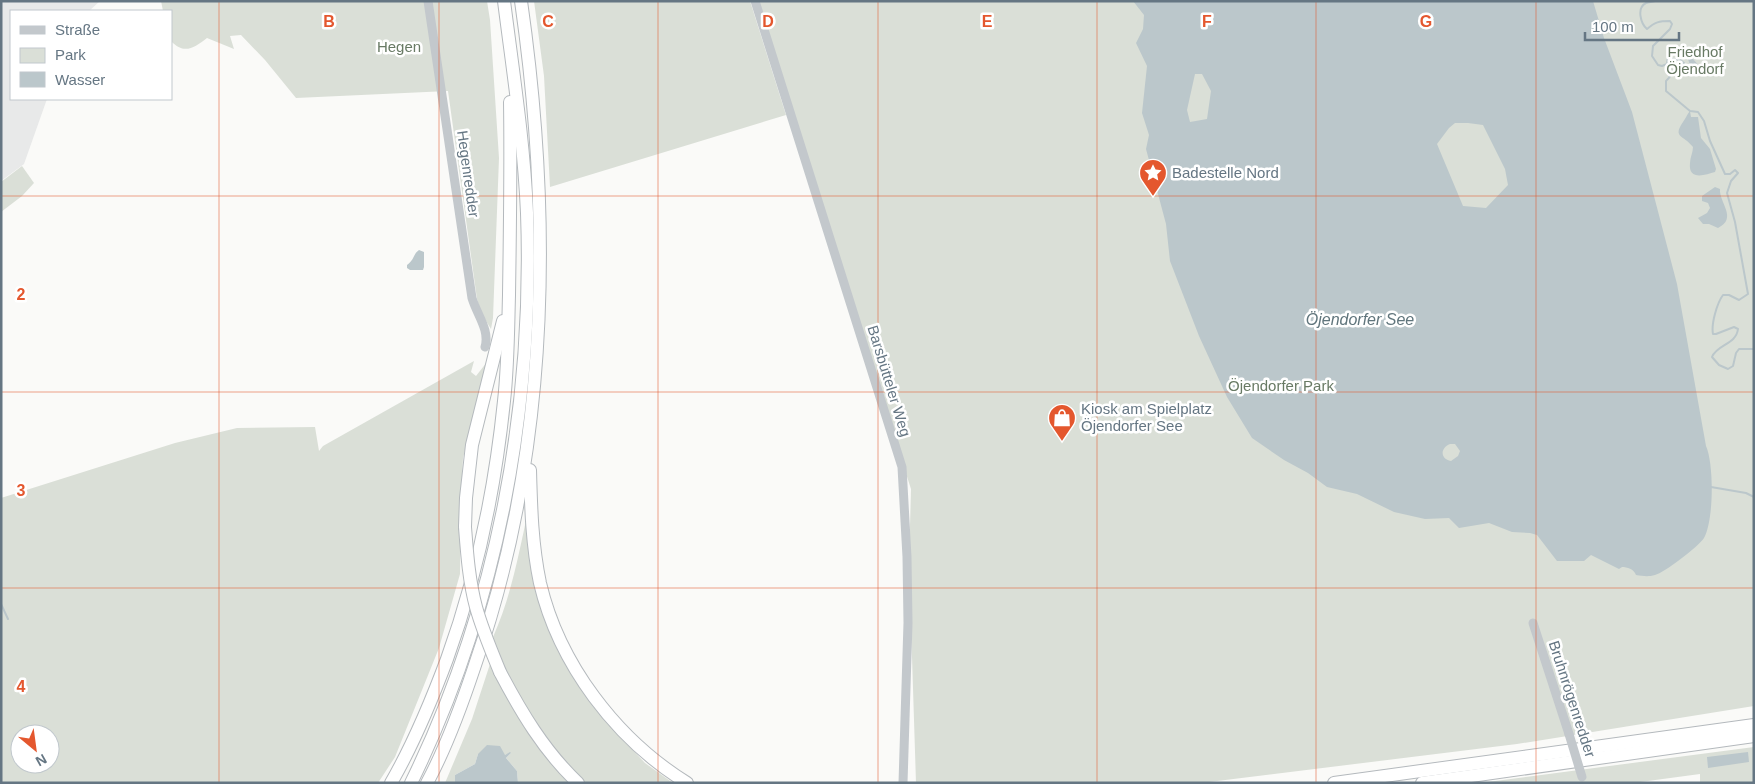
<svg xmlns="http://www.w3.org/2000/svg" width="1755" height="784" font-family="Helvetica,sans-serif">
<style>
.built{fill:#e8e9e9}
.green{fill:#dadfd7;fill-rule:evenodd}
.water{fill:#bbc7cb;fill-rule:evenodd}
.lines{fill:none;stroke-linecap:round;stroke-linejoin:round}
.stream{stroke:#bbc7cb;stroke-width:2}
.highway-casing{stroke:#b4b9bd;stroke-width:14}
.minor{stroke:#c3c8cc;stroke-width:9}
.highway{stroke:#fff;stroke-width:12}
.highway-bridge-casing{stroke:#b4b9bd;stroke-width:14;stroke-linecap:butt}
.minor-bridge{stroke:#c3c8cc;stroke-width:9}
.highway-bridge{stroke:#fff;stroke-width:12}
.grid{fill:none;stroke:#e4572e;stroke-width:1;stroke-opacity:0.55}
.labels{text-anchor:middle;stroke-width:5;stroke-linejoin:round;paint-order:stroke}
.park-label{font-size:15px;fill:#687a64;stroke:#fff}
.poi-label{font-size:15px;fill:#657683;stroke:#fff;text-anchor:start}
.street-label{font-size:15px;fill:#657683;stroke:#fff}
.water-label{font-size:16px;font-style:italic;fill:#60757c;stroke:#fff}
.grid-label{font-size:16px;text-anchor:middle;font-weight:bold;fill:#e4572e;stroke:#fff;stroke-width:5;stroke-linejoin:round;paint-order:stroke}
</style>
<rect width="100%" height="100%" fill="#fafaf8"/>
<path class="built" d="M1 1H100L89 11H11V99H47L24 164 1 181Z"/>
<g class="green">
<path d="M161 1H487L490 20 499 158 493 318 491 329 481 313 477 299 448 91 296 98 265 60 241 35 230 36 234 49 207 38C194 48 184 55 171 41V11H163Z"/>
<path d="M534 1H750L786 115 550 187 544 76Z"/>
<path d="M757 1H1754V706L1517 744 1201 783H916L909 562 911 489 846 288Z"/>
<path d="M22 166 34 183 22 196 1 212V182Z"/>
<path d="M474 361 471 372 476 376 487 362 463 458 461 494 460 574 439 648 395 757 378 783H1V498L175 443 237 428 315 427 319 451 323 446ZM20 734H50V764H20Z"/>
<path d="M528 511 547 618 612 728 645 763 673 783H585C576 774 566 765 558 755 530 720 506 680 493 637 511 597 519 553 528 511Z"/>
<path d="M490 664 515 712 536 745 569 783H518L517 771 506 758 511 753 505 755 478 754 475 764 455 775V783H445L472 719Z"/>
<path d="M1754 747V783H1700V774L1633 783H1480Z"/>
</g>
<g class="water">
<path d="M1133 1H1593L1604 38 1632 112 1677 284 1706 446C1714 464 1714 520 1704 538 1699 546 1664 573 1655 575 1648 577 1643 576 1636 575 1634 569 1627 567 1622 567L1619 569 1591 555 1584 561H1557L1537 535 1530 533 1512 532 1489 523 1459 528 1449 518 1425 519 1394 512 1357 494 1327 487 1308 473 1284 460 1252 438 1227 397 1199 336 1170 261 1166 224 1146 149 1149 135 1142 113 1147 66 1136 43 1143 29 1144 15ZM1195 74H1202L1211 91 1207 119 1190 122 1187 110ZM1455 123H1468L1483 125 1505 169 1508 185 1486 208 1463 206 1437 144 1449 128ZM1450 444H1455L1460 451 1458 456 1451 461C1440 459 1440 448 1450 444Z"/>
<path d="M1687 48 1693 59 1702 69 1697 74 1692 71 1687 56 1684 54 1682 60 1680 54Z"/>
<path d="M1690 111 1691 117H1698L1701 138 1710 149 1716 169 1715 172C1705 175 1688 181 1690 163 1690 158 1693 152 1693 147 1684 135 1672 138 1683 122 1686 118 1687 114 1690 111Z"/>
<path d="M1715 187 1720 189C1719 203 1738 218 1718 228L1709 224H1703L1698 218 1707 213 1710 208 1708 203 1702 201V196Z"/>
<path d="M419 250 424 252V267L423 270H410L407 268V265C415 259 413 254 419 250Z"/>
<path d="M487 745 500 746 505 755 510 752 511 753 506 758 517 771 518 783H455V775L475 764 478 754Z"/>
<path d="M1748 752 1749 762 1708 768 1707 757Z"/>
</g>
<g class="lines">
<g class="stream">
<path d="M1655 1C1652 2 1649 2 1646 3 1636 8 1641 24 1647 29 1655 22 1659 21 1670 21L1672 24 1670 29 1653 46 1652 56 1658 65 1662 66 1667 64 1668 57 1676 60 1679 59 1684 63C1680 65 1674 68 1672 72 1670 77 1670 78 1666 81V91L1690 111 1698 112 1704 121 1710 141 1725 174H1730L1735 170 1738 173 1731 181 1727 193 1735 222 1748 294 1739 300 1729 295H1723C1717 303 1711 324 1713 334H1716L1734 327 1738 329C1736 345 1717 344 1712 357L1719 365 1728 369 1733 366 1736 353 1739 349H1754"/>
<path d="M1711 487 1746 493 1754 497"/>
<path d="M1 604 8 619"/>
</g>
<defs>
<g id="highway">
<path d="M530 470C531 508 532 545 540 583 559 664 616 739 687 783"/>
<path d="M465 527 466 498 472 445 503 321"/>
<path d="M500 672C521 712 544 751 578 783"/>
<path d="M391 783C414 743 431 702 447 659 477 576 495 489 504 401 508 366 508 331 509 295 510 231 511 167 510 102"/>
<path d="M411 783C497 608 534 408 527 213 524 142 513 72 504 1"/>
<path d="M427 783C447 746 461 707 474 668 549 454 553 224 521 1"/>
<path d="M1334 783 1754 725"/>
<path d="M1422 783 1754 736"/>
</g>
</defs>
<use href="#highway" class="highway-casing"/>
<g class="minor">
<path d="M428 1 472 298C477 315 490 330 485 347"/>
<path d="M755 1 902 467 907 557 908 623 903 783"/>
<path d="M1533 623 1569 734"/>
</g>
<use href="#highway" class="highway"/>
<defs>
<path id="highway-bridge" d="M465 527C467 553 469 581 476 607 482 629 491 650 500 672"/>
</defs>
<use href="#highway-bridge" class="highway-bridge-casing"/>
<path class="minor-bridge" d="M1569 734 1582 777"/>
<use href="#highway-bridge" class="highway-bridge"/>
</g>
<path class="grid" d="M219 1V783M439 1V783M658 1V783M878 1V783M1097 1V783M1316 1V783M1536 1V783M1 196H1754M1 392H1754M1 588H1754"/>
<defs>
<symbol id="sight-pin" viewBox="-11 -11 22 30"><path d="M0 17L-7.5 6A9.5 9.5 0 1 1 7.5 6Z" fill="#e4572e" stroke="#fff"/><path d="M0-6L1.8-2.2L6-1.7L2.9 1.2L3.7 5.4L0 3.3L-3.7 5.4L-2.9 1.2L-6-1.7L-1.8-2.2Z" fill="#fff"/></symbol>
<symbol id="shop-pin" viewBox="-11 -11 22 30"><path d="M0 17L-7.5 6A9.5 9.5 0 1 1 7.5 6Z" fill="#e4572e" stroke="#fff"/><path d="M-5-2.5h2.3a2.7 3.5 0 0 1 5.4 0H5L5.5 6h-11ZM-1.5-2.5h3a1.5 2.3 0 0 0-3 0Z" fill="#fff"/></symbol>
</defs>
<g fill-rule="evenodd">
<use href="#sight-pin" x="1137" y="157" width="32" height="43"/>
<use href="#shop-pin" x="1046" y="402" width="32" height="43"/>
</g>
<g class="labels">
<g class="park-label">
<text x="399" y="52">Hegen</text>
<text x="1695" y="57">Friedhof<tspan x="1695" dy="17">Öjendorf</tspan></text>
<text x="1281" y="391">Öjendorfer Park</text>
</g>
<g class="poi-label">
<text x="1172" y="178">Badestelle Nord</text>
<text x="1081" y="414">Kiosk am Spielplatz<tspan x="1081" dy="17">Öjendorfer See</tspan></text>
</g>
<g class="street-label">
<text transform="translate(468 174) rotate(82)" y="5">Hegenredder</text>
<text transform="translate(889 381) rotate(73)" y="5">Barsbütteler Weg</text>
<text transform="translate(1572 699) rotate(72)" y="5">Bruhnrögenredder</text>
</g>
<g class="water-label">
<text x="1360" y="325">Öjendorfer See</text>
</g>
</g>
<g class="grid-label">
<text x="329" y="27">B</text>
<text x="548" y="27">C</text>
<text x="768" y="27">D</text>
<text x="987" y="27">E</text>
<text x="1207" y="27">F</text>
<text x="1426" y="27">G</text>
<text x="21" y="300">2</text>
<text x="21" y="496">3</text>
<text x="21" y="692">4</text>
</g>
<rect width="1755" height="784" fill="none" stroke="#657683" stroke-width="5"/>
<rect x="10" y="10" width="162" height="90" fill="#ffffff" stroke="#c1c8cd"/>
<rect x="20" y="26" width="25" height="8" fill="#c3c8cc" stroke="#c1c8cd"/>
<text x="55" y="35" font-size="15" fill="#657683">Straße</text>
<rect x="20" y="48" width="25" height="15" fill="#dadfd7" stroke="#c1c8cd"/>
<text x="55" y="60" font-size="15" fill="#657683">Park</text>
<rect x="20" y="72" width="25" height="15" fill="#bbc7cb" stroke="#c1c8cd"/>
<text x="55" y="85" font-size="15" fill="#657683">Wasser</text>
<g transform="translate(35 749) rotate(151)"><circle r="24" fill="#ffffff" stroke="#c1c8cd"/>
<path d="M0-4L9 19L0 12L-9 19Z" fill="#e4572e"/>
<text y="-8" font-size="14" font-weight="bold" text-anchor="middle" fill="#657683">N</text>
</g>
<path d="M1585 32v8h94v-8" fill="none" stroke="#657683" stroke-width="2.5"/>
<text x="1592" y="32" font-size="15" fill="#657683" stroke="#ffffff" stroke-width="4" paint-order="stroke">100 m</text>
</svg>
